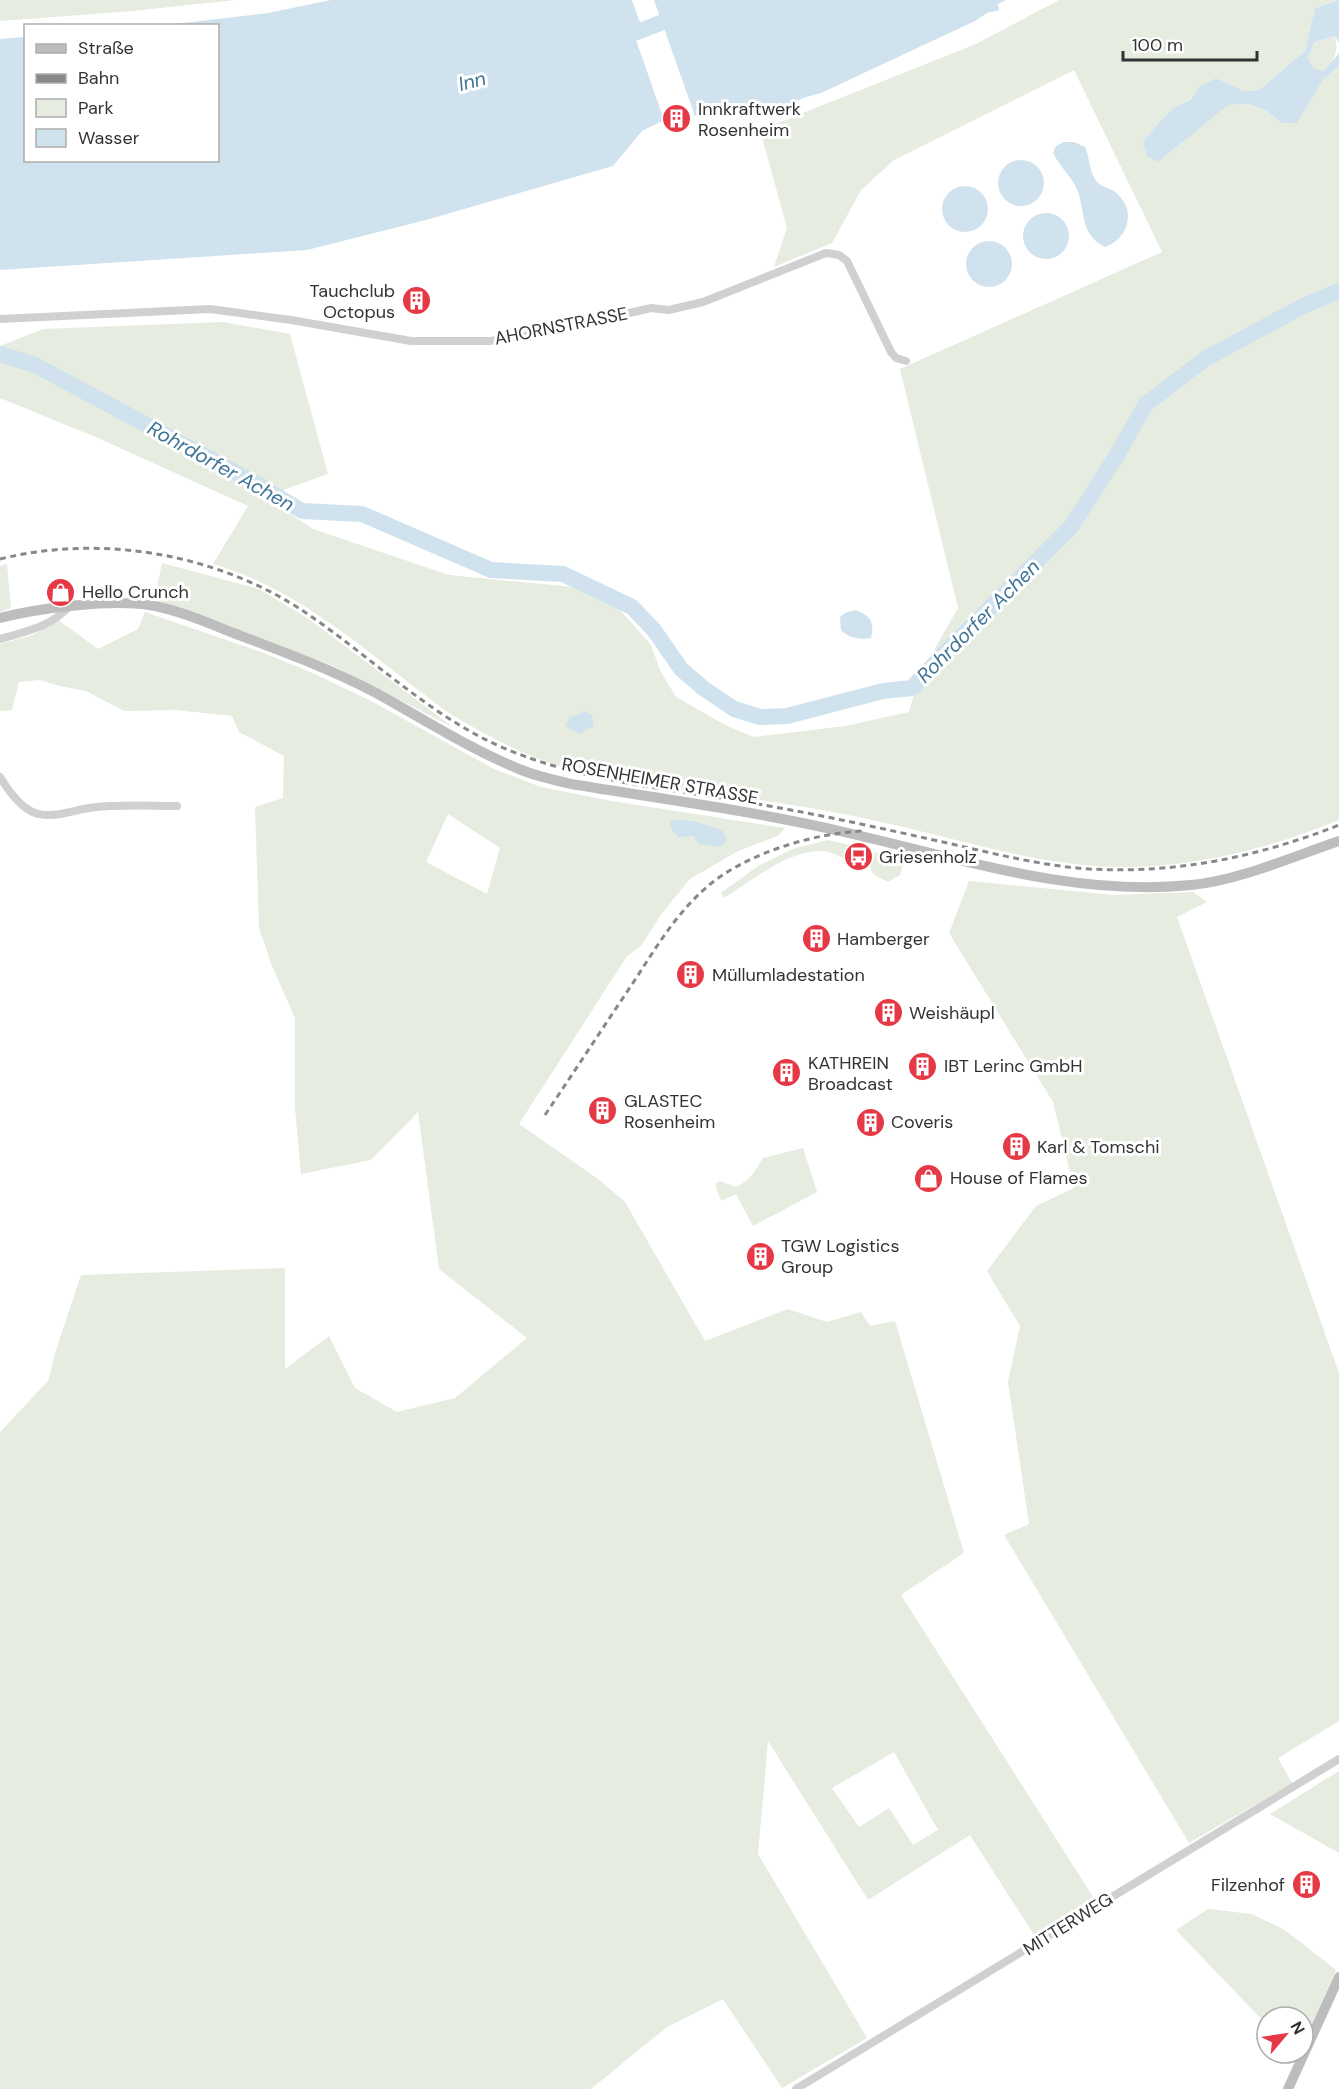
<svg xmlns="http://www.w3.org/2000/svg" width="1339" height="2089" font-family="'DM Sans',sans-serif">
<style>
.green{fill:#e6ecdf;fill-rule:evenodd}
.water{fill:#cfe2ee}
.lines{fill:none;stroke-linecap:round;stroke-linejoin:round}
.river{stroke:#cfe2ee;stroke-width:16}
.street{stroke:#d0d0d0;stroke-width:8}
.secondary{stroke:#bdbdbd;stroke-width:10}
.rail{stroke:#888;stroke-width:3;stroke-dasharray:6 4.5;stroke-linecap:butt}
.labels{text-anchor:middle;stroke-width:6;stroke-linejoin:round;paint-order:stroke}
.poi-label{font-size:18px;fill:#333;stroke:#fff;text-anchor:start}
.street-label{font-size:18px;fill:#333;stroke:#fff}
.water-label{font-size:20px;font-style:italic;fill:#3f7597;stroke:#fff}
</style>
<rect width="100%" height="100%" fill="#fff"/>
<g class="green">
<path d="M0 0H235L133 11 0 21Z"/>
<path d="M1059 0H1339L1315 8 1305 51 1259 90 1244 91 1216 78 1200 86 1191 98 1173 108 1158 162 1227 105 1248 104 1266 110 1281 123H1297L1323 80 1339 66V820C1273 847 1201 866 1129 867 1038 868 952 836 863 818 797 804 730 796 663 786 632 781 600 776 568 768 527 758 488 736 452 715 376 661 304 590 213 564L248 506 98 438 0 398V346L43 329 223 322 290 334 328 474 264 497 313 529 449 575 573 587 620 610 651 645 660 670 676 697 725 725 754 737 845 726 909 712 919 676 958 608 900 369 1162 252 1074 70 894 160 861 190 832 243 774 267 787 228 760 130 976 44Z"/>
<path d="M1335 36C1339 51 1334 60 1324 71L1313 68 1308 58 1314 42Z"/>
<path d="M162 563 259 589 309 619 454 728 338 668 266 640 154 601Z"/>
<path d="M7 564 11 608 0 612V566Z"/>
<path d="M145 612 264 653 315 674 373 702 494 769 541 787 611 801 785 828 778 836 738 851 690 879 662 913 641 946 627 956 519 1124 598 1179 625 1202 705 1341 788 1309 827 1322 861 1312 870 1326 895 1321 964 1553 901 1595 1097 1903 1036 1938 970 1835 868 1900 768 1741 758 1854 867 2038 782 2088 723 1999 667 2027 591 2089H0V1432L48 1381 56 1350 81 1275 285 1268V1369L329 1336 355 1388 397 1412 455 1398 527 1338 439 1269 418 1112 371 1160 301 1174 295 1108V1018L272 966 259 928 255 807 283 798 284 756 239 732 232 716 176 710 124 711 86 691 60 686 39 680 19 682 12 710 0 711V644L33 635 57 619 98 649 138 629ZM448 814 500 848 487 894 426 862ZM674 819 694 821 722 830 699 844ZM894 1752 938 1830 913 1845 889 1808 859 1827 832 1788Z"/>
<path d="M828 840 863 848 859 865C849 861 839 855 829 852 795 845 751 881 724 898L721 893 758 866 795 848Z"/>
<path d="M875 852 904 861 900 875 888 882 873 874 870 866Z"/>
<path d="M969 881 1114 895 1193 892 1207 902 1177 917 1339 1373V1721L1278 1758 1292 1783 1189 1843 1004 1535 1029 1524 1008 1382 1020 1326 987 1271 1036 1206 1074 1188 1053 1102 949 933Z"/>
<path d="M803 1148 817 1192 753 1226 736 1194 721 1201 715 1184 720 1181 736 1187C750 1181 755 1171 763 1158Z"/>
<path d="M1339 1771V1853L1270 1814Z"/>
<path d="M1208 1909 1252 1914 1285 1930 1336 1970 1303 2044V2017H1267V2025L1176 1930Z"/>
</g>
<g class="water">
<path d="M331 0H632L645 37 636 40 664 120 642 131 613 166 426 220 307 250 0 270V39L25 37 26 160H218V26L166 25 268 13Z"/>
<path d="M654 0H1006L998 4 999 10 987 13 975 21 821 93 803 98 784 108 728 106 695 116Z"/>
<path d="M1339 0V43L1335 36 1314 42 1308 58 1313 68 1324 71 1339 53V66L1323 80 1297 123H1281L1266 110 1248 104 1228 105 1158 162 1147 156 1143 141 1173 108 1191 99 1200 86 1216 78 1244 91 1259 90 1305 51 1315 8Z"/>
<path d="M1064 142H1074L1085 147C1090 158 1089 173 1097 182 1102 187 1109 188 1114 191 1137 208 1130 238 1105 247 1079 234 1086 212 1077 189 1071 176 1060 167 1053 153L1056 146Z"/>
<circle cx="1021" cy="183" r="23"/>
<circle cx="965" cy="209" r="23"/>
<circle cx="1046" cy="236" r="23"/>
<circle cx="989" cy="264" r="23"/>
<path d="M855 610C870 615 875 622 871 638 859 640 849 638 841 630L840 617 845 613Z"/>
<path d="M584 711 592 715 594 726 579 734 565 726 570 717 578 715Z"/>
<path d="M674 819 694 821 722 830 727 840 720 847 699 844 692 836 678 837 673 831 669 823Z"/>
</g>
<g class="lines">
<g class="river">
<path d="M621 38 721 0"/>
<path d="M0 354 35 365 257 484 302 511 362 514 491 570 563 574 632 607 654 630 681 669 703 688 734 709 760 717 787 716 883 691 912 688 942 656 1071 527 1117 455 1146 404 1205 359 1305 305 1339 291"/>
</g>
<g class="street">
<path d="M0 319 210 309 291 320 411 341H490L543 333 651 308 669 310 703 302 826 253 839 255 847 261 891 352 896 358 906 361"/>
<path d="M0 639C27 631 48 628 69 607"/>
<path d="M0 777C8 790 23 811 39 814 54 818 75 810 89 808 118 804 148 806 177 806"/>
<path d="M796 2089 1339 1759"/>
</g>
<g class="secondary">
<path d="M0 618C39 608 110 599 149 605 179 610 208 623 236 634 284 652 333 670 378 694 425 720 470 749 519 769 536 776 554 780 571 784 662 799 754 811 844 832 959 858 1072 897 1191 885 1237 881 1295 856 1339 841"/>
<path d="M1288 2089 1339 1977"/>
</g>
<g class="rail">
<path d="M0 559C105 533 224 555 312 617 374 660 430 715 499 746 586 784 676 789 769 806 831 817 894 831 956 845 1000 855 1044 866 1089 869 1176 874 1258 857 1339 825"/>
<path d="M545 1115C574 1072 602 1029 631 986 654 951 675 914 708 886 747 853 814 833 864 831"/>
</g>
</g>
<defs>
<symbol id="building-disc" viewBox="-11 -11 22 22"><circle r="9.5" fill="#e63946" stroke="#fff"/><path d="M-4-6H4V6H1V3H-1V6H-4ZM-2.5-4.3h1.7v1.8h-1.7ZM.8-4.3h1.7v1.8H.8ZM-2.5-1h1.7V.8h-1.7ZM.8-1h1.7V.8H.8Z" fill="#fff"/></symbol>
<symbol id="shop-disc" viewBox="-11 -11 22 22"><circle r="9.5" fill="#e63946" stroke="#fff"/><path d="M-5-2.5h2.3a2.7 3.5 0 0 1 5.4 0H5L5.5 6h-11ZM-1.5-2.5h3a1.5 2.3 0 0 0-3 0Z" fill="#fff"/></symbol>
<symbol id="bus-disc" viewBox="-11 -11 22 22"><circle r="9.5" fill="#e63946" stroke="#fff"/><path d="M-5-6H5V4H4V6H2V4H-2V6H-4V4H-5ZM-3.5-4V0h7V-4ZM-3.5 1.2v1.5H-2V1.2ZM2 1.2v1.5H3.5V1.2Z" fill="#fff"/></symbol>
</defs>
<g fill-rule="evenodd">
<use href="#building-disc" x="660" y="102" width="33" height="33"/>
<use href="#building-disc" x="400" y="284" width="33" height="33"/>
<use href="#shop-disc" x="44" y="576" width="33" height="33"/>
<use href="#bus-disc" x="842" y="840" width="33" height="33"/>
<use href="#building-disc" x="800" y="922" width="33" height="33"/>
<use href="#building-disc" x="674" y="958" width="33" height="33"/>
<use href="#building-disc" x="872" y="996" width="33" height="33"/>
<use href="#building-disc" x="906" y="1050" width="33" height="33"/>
<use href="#building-disc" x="770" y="1056" width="33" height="33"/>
<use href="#building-disc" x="586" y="1094" width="33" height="33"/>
<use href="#building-disc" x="854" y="1106" width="33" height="33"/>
<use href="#building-disc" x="1000" y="1130" width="33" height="33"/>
<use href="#shop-disc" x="912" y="1162" width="33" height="33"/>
<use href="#building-disc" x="744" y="1240" width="33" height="33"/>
<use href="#building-disc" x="1290" y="1868" width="33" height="33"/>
</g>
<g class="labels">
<g class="poi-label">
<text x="698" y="115">Innkraftwerk<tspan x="698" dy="21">Rosenheim</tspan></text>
<text x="395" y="297" text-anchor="end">Tauchclub<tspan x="395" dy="21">Octopus</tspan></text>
<text x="82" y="598">Hello Crunch</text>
<text x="879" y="863">Griesenholz</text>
<text x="837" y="945">Hamberger</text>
<text x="712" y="981">Müllumladestation</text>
<text x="909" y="1019">Weishäupl</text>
<text x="808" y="1069">KATHREIN<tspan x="808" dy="21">Broadcast</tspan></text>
<text x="944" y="1072">IBT Lerinc GmbH</text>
<text x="624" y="1107">GLASTEC<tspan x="624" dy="21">Rosenheim</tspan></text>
<text x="891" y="1128">Coveris</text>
<text x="1037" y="1153">Karl &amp; Tomschi</text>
<text x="950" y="1184">House of Flames</text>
<text x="781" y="1252">TGW Logistics<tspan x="781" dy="21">Group</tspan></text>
<text x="1285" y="1891" text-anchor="end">Filzenhof</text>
</g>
<g class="street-label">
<text transform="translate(561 326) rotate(-11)" y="6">AHORNSTRASSE</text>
<text transform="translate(660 781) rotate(10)" y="6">ROSENHEIMER STRASSE</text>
<text transform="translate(1068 1924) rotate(-32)" y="6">MITTERWEG</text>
</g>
<g class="water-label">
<text transform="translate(472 81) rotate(-15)" y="7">Inn</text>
<text transform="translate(221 466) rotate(29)" y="7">Rohrdorfer Achen</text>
<text transform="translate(978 621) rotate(-45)" y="7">Rohrdorfer Achen</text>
</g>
</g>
<rect x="24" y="24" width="195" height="138" fill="#ffffff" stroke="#adadad" stroke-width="1.5"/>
<rect x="36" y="44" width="30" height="9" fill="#bdbdbd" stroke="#adadad" stroke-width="1.5"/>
<text x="78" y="54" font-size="18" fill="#333333">Straße</text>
<rect x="36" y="74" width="30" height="9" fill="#888888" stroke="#adadad" stroke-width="1.5"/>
<text x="78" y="84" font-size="18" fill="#333333">Bahn</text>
<rect x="36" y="99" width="30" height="18" fill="#e6ecdf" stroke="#adadad" stroke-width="1.5"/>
<text x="78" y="114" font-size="18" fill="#333333">Park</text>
<rect x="36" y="129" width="30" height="18" fill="#cfe2ee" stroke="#adadad" stroke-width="1.5"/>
<text x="78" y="144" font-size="18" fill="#333333">Wasser</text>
<g transform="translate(1285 2035) rotate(61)"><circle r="28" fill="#ffffff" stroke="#adadad" stroke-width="1.5"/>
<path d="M0-4.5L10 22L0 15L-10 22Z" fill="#e63946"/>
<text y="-9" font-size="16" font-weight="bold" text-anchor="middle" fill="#333333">N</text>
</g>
<path d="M1123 51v9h134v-9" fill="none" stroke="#333333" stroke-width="3"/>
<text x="1132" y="51" font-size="18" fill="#333333" stroke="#ffffff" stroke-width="4.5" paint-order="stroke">100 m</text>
</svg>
